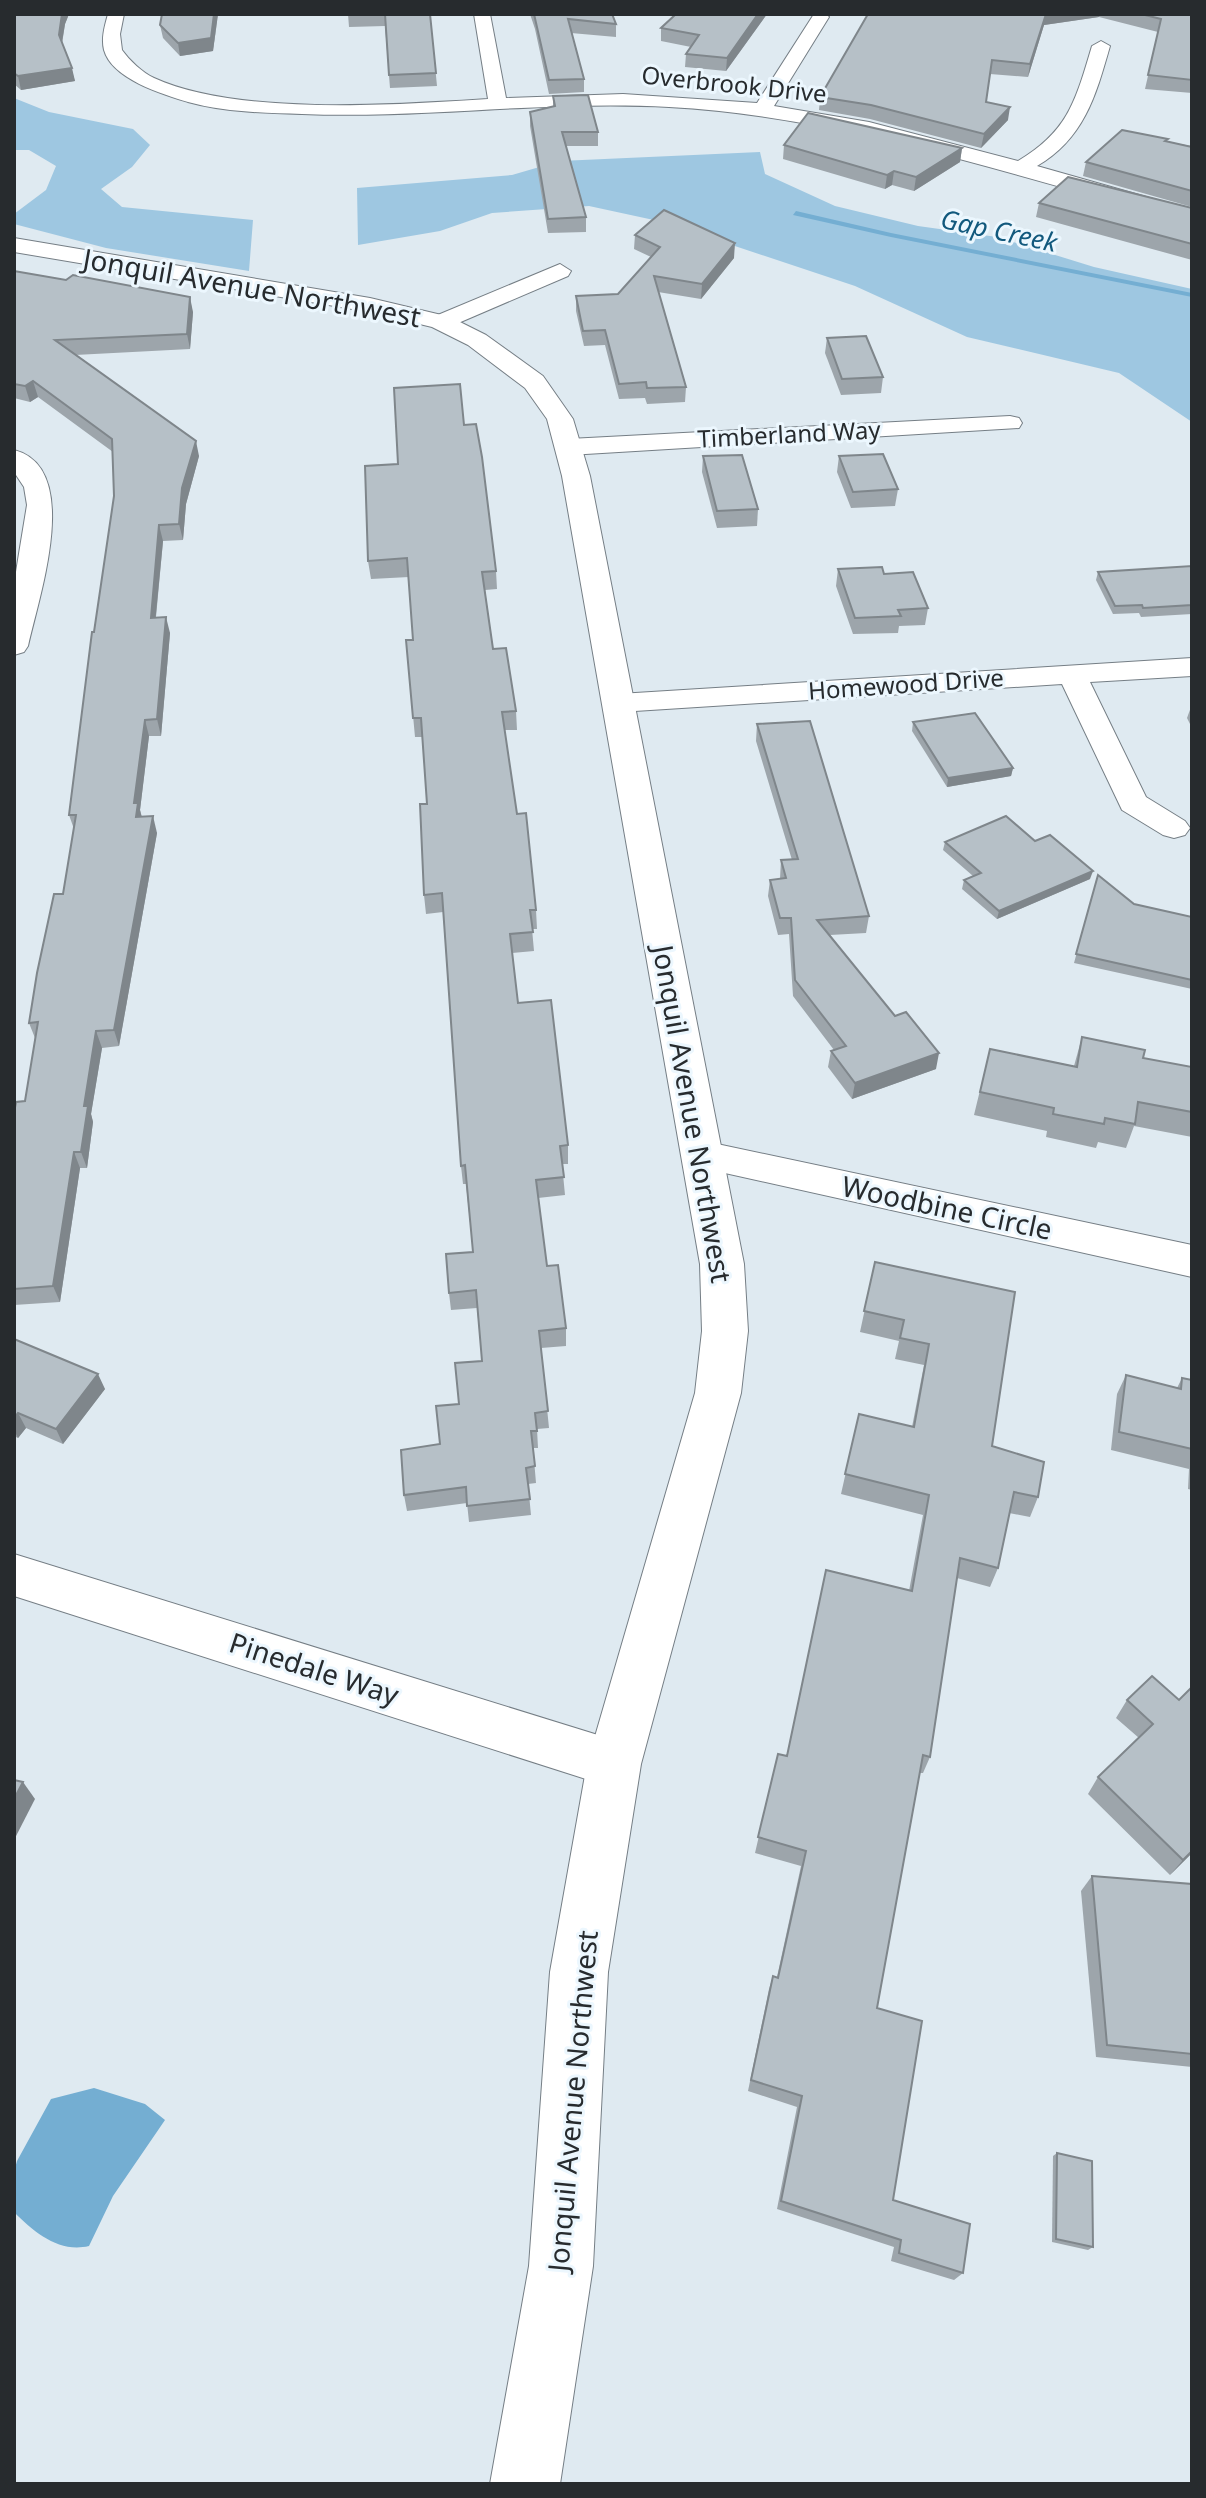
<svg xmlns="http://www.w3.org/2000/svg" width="1206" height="2498" font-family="'Noto Sans',sans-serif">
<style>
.green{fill:#9ec7e1}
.water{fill:#74aed2}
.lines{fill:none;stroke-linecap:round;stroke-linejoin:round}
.stream{fill:#74aed2;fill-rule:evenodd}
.minor-casing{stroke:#757e85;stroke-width:2}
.tertiary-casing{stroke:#757e85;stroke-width:2}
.minor{fill:#fff;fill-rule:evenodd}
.tertiary{fill:#fff;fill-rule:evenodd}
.wall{fill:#9da5ab}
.shaded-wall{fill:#7f868b}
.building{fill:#b6c0c7;stroke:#7f868b;stroke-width:2}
.labels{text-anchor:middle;stroke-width:6;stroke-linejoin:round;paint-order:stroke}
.far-street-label{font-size:24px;fill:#272b2e;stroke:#ecf7fe}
.far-water-label{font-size:26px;font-style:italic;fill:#12597d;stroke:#ecf7fe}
.street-label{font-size:28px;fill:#272b2e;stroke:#ecf7fe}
</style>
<rect width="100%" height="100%" fill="#dfeaf1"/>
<g class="green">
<path d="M14 98 49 112 133 129 150 145 132 167 101 189 122 207 253 220 249 271 106 248 14 224V214L46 190 56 166 29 150H14Z"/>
<path d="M760 152 765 174 835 206 918 226 997 237 1094 267 1192 289V422L1119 373 967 337 855 286 663 222 589 206 492 213 440 231 358 245 357 188 512 175 560 161Z"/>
</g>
<path class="water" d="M94 2088 145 2104 165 2120 113 2196 89 2246C59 2253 35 2233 14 2212V2172L17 2161 51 2099Z"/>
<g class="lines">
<path class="stream" d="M796 211 891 233 1192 293V297L891 237 793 215Z"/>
<defs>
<g id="minor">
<path d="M108 14H124L120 34 122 50C129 60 143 73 154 78 237 116 396 105 488 99L474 14H490L506 98 623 94 757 103 814 14H826L829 17 774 106 869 122 1018 161C1069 131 1076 99 1092 46L1101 41 1110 46C1096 95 1084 139 1037 166L1192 210V222C1016 179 853 117 669 107 547 100 425 119 302 114 265 113 224 112 188 102 162 94 112 79 104 50 101 38 105 25 108 14Z"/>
<path d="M560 264 571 271 568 276 449 327H433L430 322 433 317Z"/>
<path d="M1010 416 1019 418 1022 423 1019 428 569 455 560 452 556 447 560 442 569 439Z"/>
<path d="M14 450C84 468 38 599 28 646L24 652 14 655V584L27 505 24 487 14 472Z"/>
<path d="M1192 658V676L1090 682 1146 797 1185 821 1190 828 1185 835 1174 838 1163 835 1122 810 1062 684 619 712 608 709 604 703 608 697 619 694Z"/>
<path d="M703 1141 1192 1245V1277L689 1165 684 1155 689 1145Z"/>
<path d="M14 1554 614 1740 632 1747 639 1764 632 1781 614 1788 14 1596Z"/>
</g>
<path id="tertiary" d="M14 238 370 298 450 317 486 335 543 376 573 419 590 476 744 1264 748 1331 741 1393 641 1764 608 1972 593 2266 560 2484H490L529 2266 550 1972 587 1764 695 1393 702 1331 700 1264 562 476 547 419 525 388 468 345 432 327 370 312 14 252Z"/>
</defs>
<use href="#minor" class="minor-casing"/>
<use href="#tertiary" class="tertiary-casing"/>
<use href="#minor" class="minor"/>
<use href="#tertiary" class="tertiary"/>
</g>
<g class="wall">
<path d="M14 14H69L65 24 62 44 75 81 21 90 14 84Z"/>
<path d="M162 14H218L213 51 180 56 163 38 160 25Z"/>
<path d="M348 14H430L437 86 390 88 385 26 349 27Z"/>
<path d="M530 14H612L616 24V37L571 33 584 79V92L549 94 535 29Z"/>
<path d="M767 14 726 71 685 67 686 54 691 47 661 41V28Z"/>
<path d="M868 14H1192V93L1145 89 1158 32 1099 17 1044 25 1028 77 990 74 986 102 1008 120 981 148 870 119 819 110 820 97Z"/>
<path d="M553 96 598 132V146H566L586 217V232L548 233 530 126V112L553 107Z"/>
<path d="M1167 142 1192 146V207L1083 176 1086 162Z"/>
<path d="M784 145 962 148 960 162 914 191 892 185 885 189 783 159Z"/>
<path d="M1039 203 1192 208V260L1036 217Z"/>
<path d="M635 235 734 258 701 299 658 292 686 387 685 402 647 404 645 398 619 399 605 345 584 346 576 311V296L618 294 651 257 634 249Z"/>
<path d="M14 271 193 312 190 349 75 355 199 456 186 504 183 540 163 541 156 617 170 633 161 736H149L140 810 142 817 157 833 119 1046 102 1048 91 1114 93 1122 87 1168H80L60 1302 14 1305V1113L25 1101 35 1038 29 1023 63 894 74 829 69 815 114 496 113 452 38 397 30 402 14 398Z"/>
<path d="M827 338 883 377 881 393 841 395 825 353Z"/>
<path d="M464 425 496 571 497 589 485 590 493 649 516 711 517 730H504L517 814 536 910 537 929H532L534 951 512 953 518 1003 568 1145V1164H562L565 1195 538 1198 547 1266 566 1328V1346L541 1348 549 1428 537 1429 538 1448H533L536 1483 528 1484 531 1515 469 1522 467 1503 407 1511 404 1495 440 1444 482 1361 477 1308 451 1310 449 1293 473 1252 466 1184H463L461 1166 443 912 426 914 424 895 427 804 422 737H415L406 640H413L409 577 371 579 368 561 398 464Z"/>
<path d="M703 456 758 509 757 526 717 528 702 472Z"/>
<path d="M839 456 898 489 895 506 851 508 837 472Z"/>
<path d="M1192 566V614L1141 617 1139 613 1113 614 1096 580 1098 572Z"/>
<path d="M838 569 884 574 928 608 925 625 899 626 898 633 853 634 836 586Z"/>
<path d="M1191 707H1192V728L1187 718Z"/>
<path d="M913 722 1013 768 1011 776 947 787 912 731Z"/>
<path d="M757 724 869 916 866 933 830 935 936 1069 852 1099 828 1067 831 1051 834 1050 793 996 789 934 778 935 768 896 770 880 780 879 781 860H792L756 741Z"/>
<path d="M1035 841 1090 879 997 919 962 889 964 880 973 876 943 850 945 842Z"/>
<path d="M1098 875 1134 904 1192 917V989L1074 963Z"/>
<path d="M1082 1037 1143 1058 1192 1067V1137L1134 1126 1126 1148 1098 1142 1096 1148 1046 1137 1047 1131 974 1115 990 1049 1074 1066Z"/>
<path d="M875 1262 1015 1292 992 1446 1038 1497 1030 1517 1009 1513 998 1568 990 1587 957 1578 930 1757 923 1773H920L877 2008 893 2200 963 2273 954 2280 891 2261 894 2247 777 2209 797 2107 748 2091 769 1989 773 1976 777 1977 801 1866 755 1853 778 1754 787 1756 909 1591 923 1515 841 1494 859 1414 912 1427 924 1365 895 1359 899 1341 860 1332Z"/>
<path d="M14 1339 105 1389 63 1444 26 1428 18 1438 14 1436Z"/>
<path d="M1126 1375 1177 1388 1182 1378 1192 1380V1490L1188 1489 1189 1469 1111 1450 1117 1394Z"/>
<path d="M1192 1687V1853L1170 1875 1088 1794 1098 1777 1139 1738 1116 1718 1127 1700H1179Z"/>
<path d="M1092 1876 1192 1884V2067L1096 2057 1081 1891Z"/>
<path d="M1057 2153 1093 2247 1088 2250 1052 2242 1053 2156Z"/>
</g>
<g class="shaded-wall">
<path d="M62 14H69L65 24 61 48 59 35Z"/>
<path d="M214 14H218L213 51 180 56 178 43Z"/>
<path d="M758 14H767L726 71 727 58Z"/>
<path d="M1046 14H1100L1099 17 1044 25 1028 77 1030 64Z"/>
<path d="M72 68 75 81 21 90 18 76Z"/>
<path d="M1010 107 1008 120 981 148 984 134Z"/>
<path d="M962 148 960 162 914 191 916 177Z"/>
<path d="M894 171 892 185 885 189 887 175Z"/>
<path d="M735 243 734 258 701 299 702 284Z"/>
<path d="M190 297 193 312 190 349 187 334Z"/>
<path d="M33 381 38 397 30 402 25 386Z"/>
<path d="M196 441 199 456 186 504 183 540 179 524 182 488Z"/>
<path d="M159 525 163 541 154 634 151 618Z"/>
<path d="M166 617 170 633 161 736 157 719Z"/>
<path d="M145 720 149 736 140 810 142 819 136 817 134 803Z"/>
<path d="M1013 768 1011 776 947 787 948 778Z"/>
<path d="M153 816 157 833 119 1046 114 1030Z"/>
<path d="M1093 871 1090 879 997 919 999 911Z"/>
<path d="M96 1031 102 1048 91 1114 93 1122 87 1168 81 1152 84 1106Z"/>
<path d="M939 1053 936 1069 852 1099 855 1083Z"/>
<path d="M74 1152 80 1168 60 1302 53 1286Z"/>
<path d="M98 1374 105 1389 63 1444 56 1429Z"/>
<path d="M18 1413 26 1428 18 1438 14 1430V1418Z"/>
<path d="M23 1782 35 1799 14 1840V1799Z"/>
<path d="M1192 1851V1853L1170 1875 1183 1860Z"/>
</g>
<g class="building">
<path d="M14 14H62L59 35 72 68 18 76 14 73Z"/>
<path d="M162 14H214L211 38 178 43 160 25Z"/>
<path d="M385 14H430L436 73 389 75Z"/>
<path d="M534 14H612L616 24 568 19 584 79 549 80Z"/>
<path d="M676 14H758L727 58 686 54 699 35 661 28Z"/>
<path d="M868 14H1046L1030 64 992 60 986 102 1010 107 984 134 871 105 820 97Z"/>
<path d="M1141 14H1192V80L1148 75 1161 19Z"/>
<path d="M588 95 598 132H562L586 217 548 219 530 112 555 106 553 96Z"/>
<path d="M808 113 962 148 916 177 894 171 887 175 784 145Z"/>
<path d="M1122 130 1168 139 1165 141 1192 147V191L1086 162Z"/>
<path d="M1068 177 1192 208V244L1039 203Z"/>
<path d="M664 210 735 243 702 284 654 276 686 387 647 388 646 382 619 384 605 330 583 331 576 296 618 294 660 247 635 235Z"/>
<path d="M14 271 66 280 73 275 190 297 187 334 55 340 196 441 182 488 179 524 159 525 151 618 166 617 157 719 145 720 134 803H138L136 817 153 816 114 1030 96 1031 84 1106H88L81 1152H74L53 1286 14 1289V1113L16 1102 25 1101 38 1022 29 1023 37 973 54 894H63L76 815H69L92 632H94L114 496 112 439 33 381 25 386 14 384Z"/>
<path d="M866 336 883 377 842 379 827 338Z"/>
<path d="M460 384 464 425 476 424 482 457 496 571 482 572 493 649 506 648 516 711 502 712 517 814 526 813 536 910H530L533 932 510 934 518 1003 551 1000 568 1145 560 1146 564 1177 536 1180 547 1266 558 1265 566 1328 539 1331 548 1411 535 1413 537 1431H531L535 1466 526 1468 530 1499 467 1506 466 1487 404 1495 401 1450 440 1444 436 1406 459 1404 455 1363 482 1361 476 1290 449 1293 446 1254 473 1252 465 1165 461 1166 442 893 424 895 420 804H427L421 718H413L406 640H413L407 558 368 561 365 466 398 464 394 388Z"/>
<path d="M883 454 898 489 853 492 839 456Z"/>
<path d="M742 455 758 509 717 511 703 456Z"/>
<path d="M1192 566V605L1143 608 1142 605 1115 606 1098 572Z"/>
<path d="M882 567 884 574 913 572 928 608 898 610 901 616 855 618 838 569Z"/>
<path d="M975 713 1013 768 948 778 913 722Z"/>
<path d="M810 721 869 916 817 920 895 1016 906 1012 939 1053 855 1083 831 1051 846 1046 795 980 791 918H780L770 880 786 878 781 860 798 859 757 724Z"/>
<path d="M1006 816 1035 841 1050 835 1093 871 999 911 964 880 981 873 945 842Z"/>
<path d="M1098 875 1134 904 1192 917V980L1076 954Z"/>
<path d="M1082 1037 1145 1050 1143 1058 1192 1067V1112L1138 1102 1135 1124 1105 1118 1104 1124 1053 1114 1054 1108 980 1092 990 1049 1077 1067Z"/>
<path d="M875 1262 1015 1292 992 1446 1044 1462 1038 1497 1014 1492 998 1568 960 1558 930 1757 923 1755 877 2008 922 2021 893 2200 970 2224 963 2273 899 2253 901 2240 781 2201 802 2096 751 2080 773 1976 778 1978 806 1851 758 1837 778 1754 787 1756 826 1570 912 1591 929 1495 845 1474 859 1414 914 1427 929 1344 900 1338 904 1320 864 1311Z"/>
<path d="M14 1339 98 1374 56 1429 18 1413 14 1418Z"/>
<path d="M1126 1375 1181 1389 1182 1378 1192 1380V1449L1119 1432Z"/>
<path d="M1152 1676 1179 1700 1192 1687V1851L1183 1860 1098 1777 1153 1724 1127 1700Z"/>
<path d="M14 1780 23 1782 14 1799Z"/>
<path d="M1092 1876 1192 1884V2054L1107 2045Z"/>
<path d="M1057 2153 1092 2161 1093 2247 1056 2239Z"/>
</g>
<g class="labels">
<g class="far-street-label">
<text transform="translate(734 85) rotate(6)" y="8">Overbrook Drive</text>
<text transform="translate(789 435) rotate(-3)" y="8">Timberland Way</text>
<text transform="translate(906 685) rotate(-4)" y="8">Homewood Drive</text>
</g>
<g class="far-water-label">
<text transform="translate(999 231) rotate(12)" y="9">Gap Creek</text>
</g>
<g class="street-label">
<text transform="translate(252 288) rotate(10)" y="10">Jonquil Avenue Northwest</text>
<text transform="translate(692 1114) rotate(80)" y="10">Jonquil Avenue Northwest</text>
<text transform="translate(947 1208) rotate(12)" y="10">Woodbine Circle</text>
<text transform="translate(314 1669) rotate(18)" y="10">Pinedale Way</text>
<text transform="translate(573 2101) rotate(-85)" y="10">Jonquil Avenue Northwest</text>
</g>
</g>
<rect width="1206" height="2498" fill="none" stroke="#272b2e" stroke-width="32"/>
</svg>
